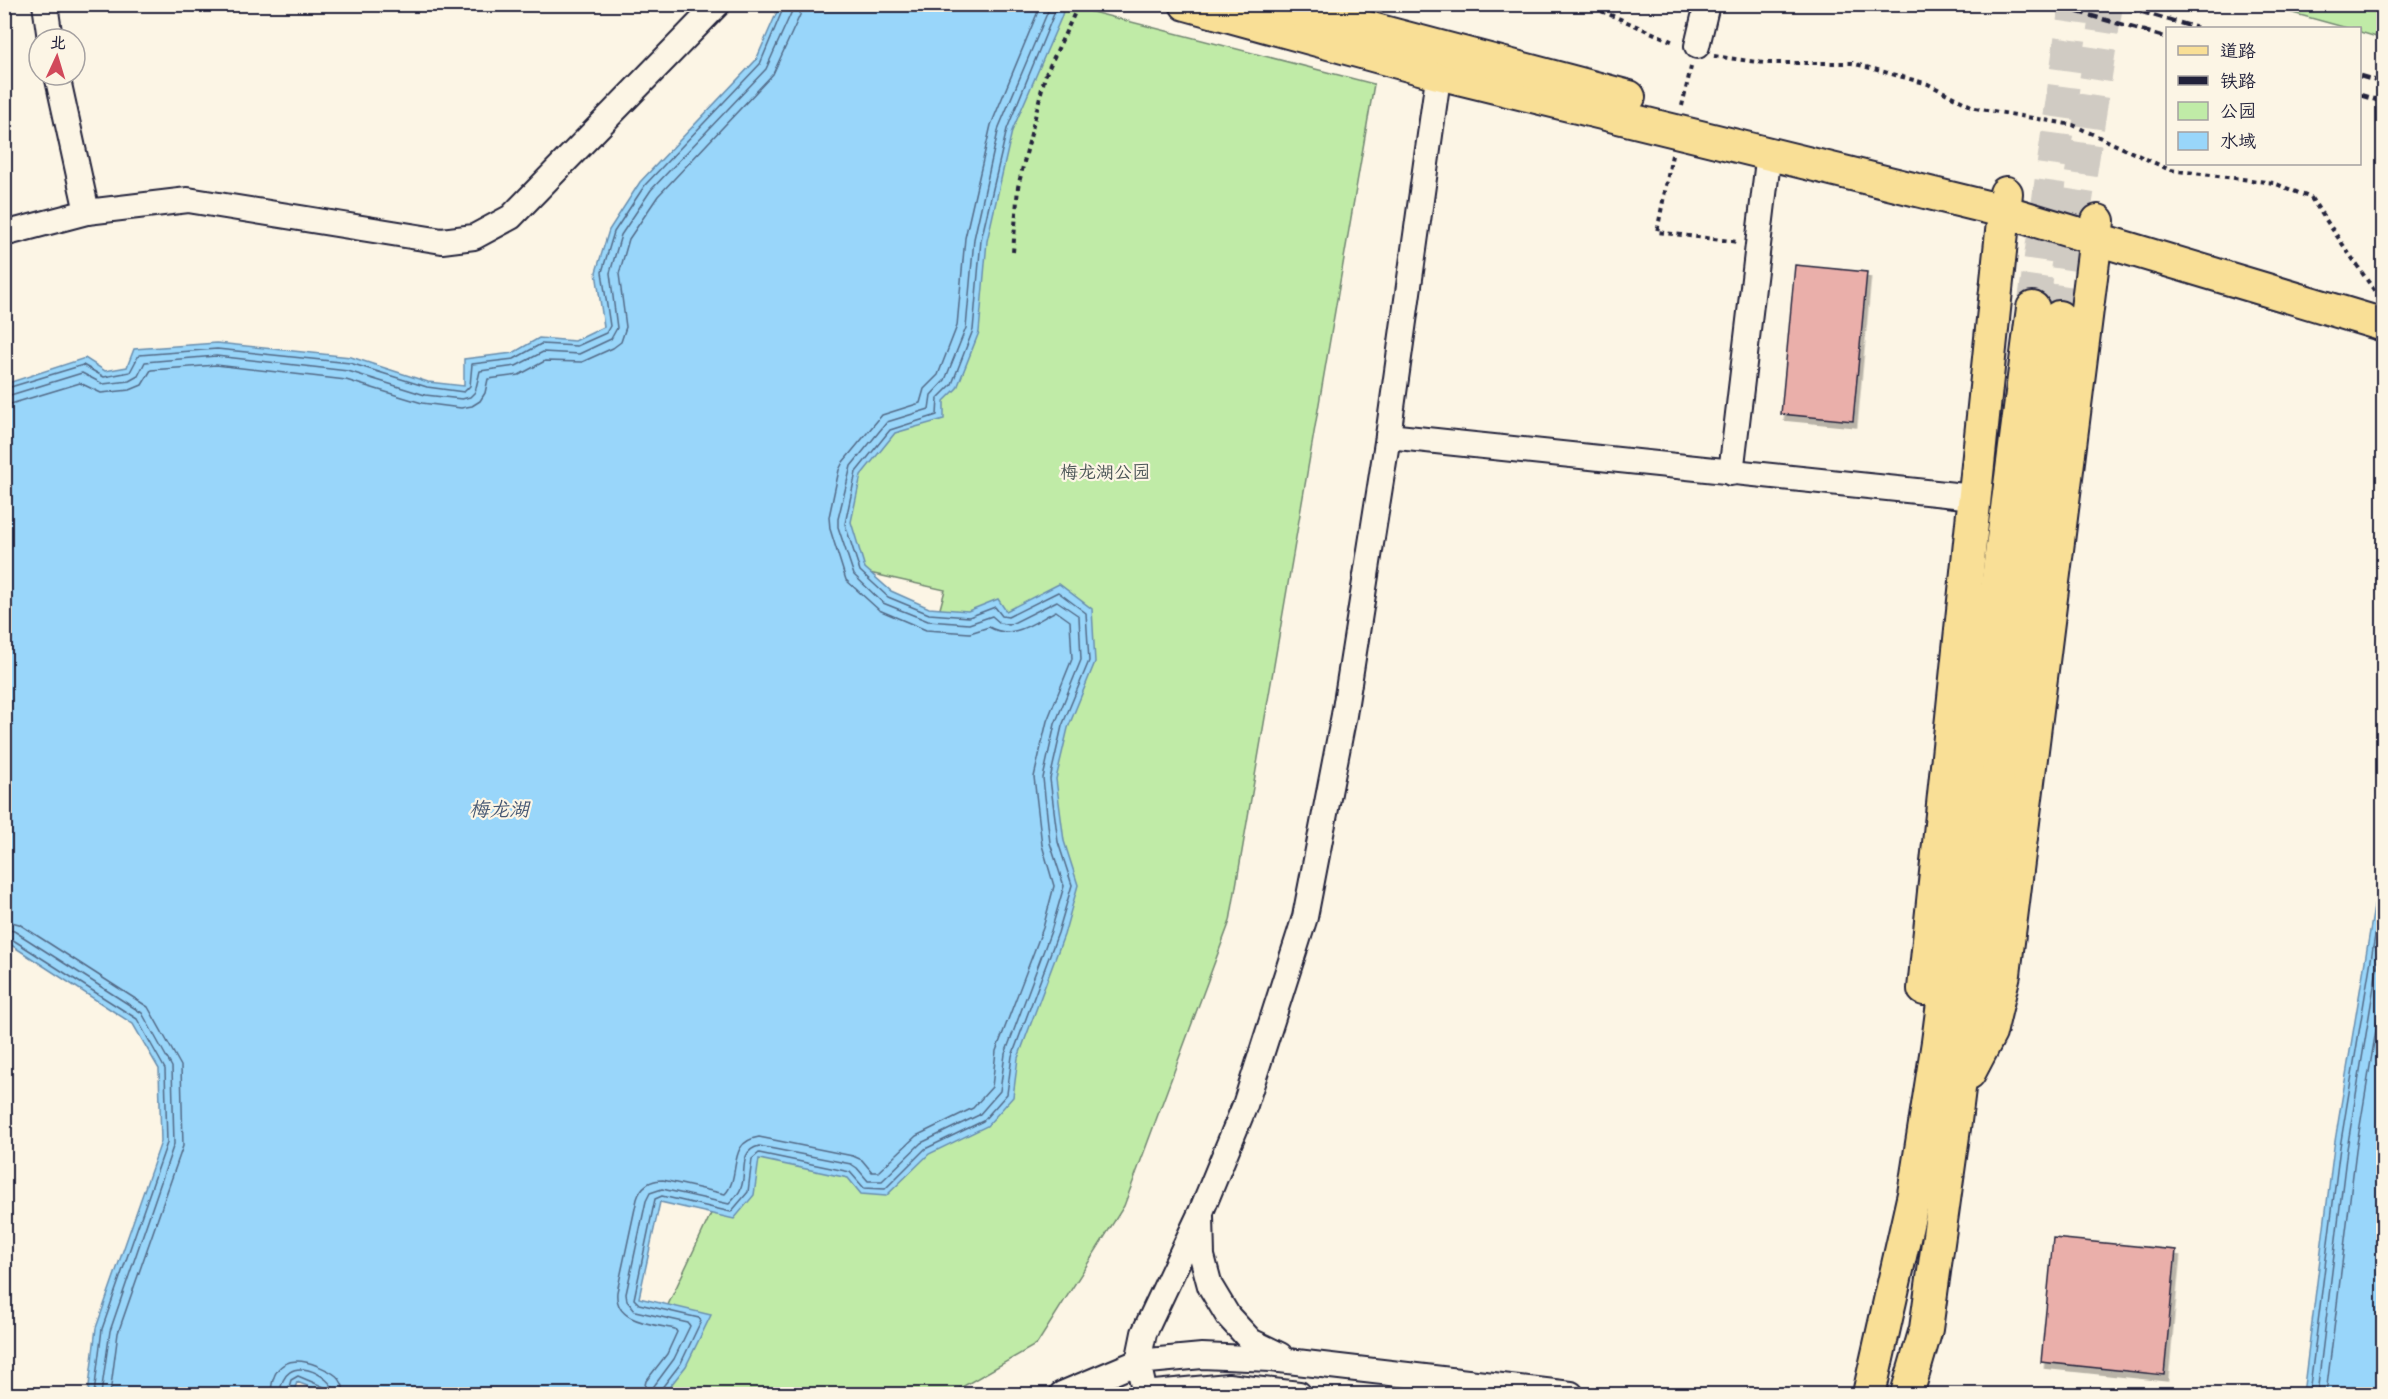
<svg xmlns="http://www.w3.org/2000/svg" width="2388" height="1399" font-family="Delius,'LXGW WenKai TC',sans-serif">
<style>
.green{fill:#c0eba7;stroke:#718671;stroke-width:1.5}
.water{fill:#99d6fa;stroke:#698eae;stroke-width:1.5}
.lines{fill:none;stroke-linecap:round;stroke-linejoin:round}
.shore{stroke:#526a87;stroke-width:1.5}
.building{fill:#eaafaa;stroke:#22223b;stroke-width:1.5;filter:url(#shadow)}
.major-tunnel{stroke:#d0cbc3;stroke-width:32;stroke-dasharray:32 16;stroke-linecap:butt}
.minor-casing{stroke:#22223b;stroke-width:28}
.major-casing{stroke:#22223b;stroke-width:36}
.path{stroke:#22223b;stroke-width:4;stroke-dasharray:4.5 4.5;stroke-linecap:butt}
.minor{stroke:#fcf5e5;stroke-width:24}
.major{stroke:#f9df96;stroke-width:32}
.rail{stroke:#22223b;stroke-width:4.5;stroke-dasharray:9 4.5;stroke-linecap:butt}
.labels{text-anchor:middle;stroke-width:4.5;stroke-linejoin:round;paint-order:stroke}
.park-label{font-size:18px;fill:#4a5456;stroke:#fcf5e5}
.water-label{font-size:20px;font-style:italic;fill:#465874;stroke:#fcf5e5}
</style>
<defs>
<filter id="shadow"><feDropShadow dx="3.5" dy="6" stdDeviation="0" flood-color="#0004"/></filter>
</defs>
<rect width="100%" height="100%" fill="#fcf5e5"/>
<filter id="ink" filterUnits="userSpaceOnUse"><feTurbulence type="fractalNoise" baseFrequency=".0167" numOctaves="2"/><feDisplacementMap in="SourceGraphic" scale="12" xChannelSelector="R" yChannelSelector="G"/><feConvolveMatrix kernelMatrix="1 2 1 2 8 2 1 2 1" color-interpolation-filters="sRGB"/></filter>
<g filter="url(#ink)">
<g class="green">
<path d="M1033 5H1065L1374 84 1230 921 1124 1206 1037 1344 950 1394H626L748 1135 902 749 945 590 856 570 828 510Z"/>
<path d="M2264 5H2383V39L2360 32V28H2347Z"/>
</g>
<g class="water">
<path d="M780 5H1065L1061 18 1012 131 987 241 979 332 957 388 944 401V419L895 433 861 475 851 522 865 568 891 591 929 608 968 611 998 599 1006 611 1059 584 1092 609 1095 662 1068 728 1056 779 1064 841 1078 885 1064 935 1018 1058 1013 1097 987 1126 929 1154 886 1196 861 1194 848 1178 759 1159 754 1195 734 1219 660 1202 639 1298 711 1315 686 1366 664 1394H328L297 1382 293 1394H88L96 1328 161 1142 159 1069 133 1024 5 941V384L85 358 105 371 127 367 134 349 217 343 351 357 428 382 464 386V359L513 353 539 338 575 341 604 327 596 272 609 230 640 182 756 60Z"/>
<path d="M2383 853V1394H2303L2334 1147Z"/>
</g>
<g class="lines">
<g class="shore">
<path d="M4 389 83 365 104 377 130 372 139 355 217 349 350 363 427 387 464 392 470 386 472 364 514 359 541 344 577 346 606 333 610 326 602 272 614 232 645 185 760 64 785 4"/>
<path d="M4 397 82 373 103 384 129 381 138 376 145 362 216 356 348 371 425 395 462 399 470 397 475 392 480 371 516 366 543 352 579 354 611 339 617 328 610 273 621 235 651 190 766 69 792 11 793 4"/>
<path d="M4 406 80 383 101 393 130 390 142 385 151 370 216 365 346 380 422 403 461 408 472 406 480 401 485 393 488 379 519 375 545 361 582 362 613 348 621 342 626 327 619 274 629 239 658 196 773 74 800 15 802 4"/>
<path d="M4 920 19 924 148 1007 181 1066 183 1146 118 1333 110 1394"/>
<path d="M4 929 14 931 142 1013 172 1067 174 1144 110 1331 101 1394"/>
<path d="M4 937 10 938 137 1019 165 1069 167 1143 102 1329 94 1394"/>
<path d="M271 1394C272 1362 291 1355 318 1366 332 1372 344 1377 344 1394"/>
<path d="M280 1394C283 1348 334 1376 335 1394"/>
<path d="M287 1394 291 1380 298 1376 324 1387 328 1394"/>
<path d="M643 1394 646 1381 667 1354 677 1332 675 1329C653 1324 614 1323 617 1292L637 1199C641 1186 649 1180 663 1180L725 1194C742 1176 726 1142 759 1137L853 1156 862 1160 872 1172H878L916 1136 973 1108 992 1087 996 1051 1043 928 1054 886 1042 845 1034 777 1047 721 1072 659 1070 621 1056 611C1034 622 1013 641 989 627L970 633 926 630 879 610 846 580 830 529 829 517 839 470 843 462 882 415 920 403 924 389 938 375 957 326 965 238 991 125 1041 4"/>
<path d="M652 1394 654 1386 674 1359 690 1326 688 1323 635 1311 627 1301 626 1294 646 1201 650 1193 662 1189 729 1204C733 1200 739 1194 741 1188 747 1173 738 1151 759 1146L851 1164 857 1168 868 1181H882L921 1143 979 1115 1000 1091 1005 1054 1051 931 1064 886 1050 843 1043 778 1055 724 1081 660 1079 616 1057 601 1009 625 1000 623 992 616 969 624 928 621 883 603 854 575 838 527V519L851 466 887 422 929 409 931 395 945 380 966 328 974 239 999 127 1051 4"/>
<path d="M660 1394 661 1389 681 1363 701 1321 699 1318 639 1304 634 1299 655 1199 662 1196 731 1212 748 1192 752 1159 759 1153 850 1172 864 1188 885 1189 925 1149 983 1121 1007 1094 1012 1056 1058 933 1072 885 1058 842 1050 779 1062 726 1089 661 1086 613 1058 592 1008 617 1002 616 995 607 969 617 929 614 888 597 860 571 845 524 856 472 890 430 937 415 938 398 952 384 973 330 981 240 1007 129 1058 4"/>
<path d="M2309 1394 2340 1147 2384 881"/>
<path d="M2317 1394 2347 1149 2384 926"/>
<path d="M2326 1394 2356 1150 2384 982"/>
</g>
</g>
<g class="building">
<path d="M1795 265 1867 272 1853 421 1781 414Z"/>
<path d="M2053 1238 2176 1250 2164 1375 2041 1362Z"/>
</g>
<g class="lines">
<g class="major-tunnel">
<path d="M2033 308 2075 4"/>
<path d="M2059 317 2107 4"/>
</g>
<defs>
<g id="minor">
<path d="M45 4 50 39"/>
<path d="M1697 46 1707 4"/>
<path d="M57 75 87 212"/>
<path d="M4 234 87 212 188 200 442 241 474 237 511 217 718 4"/>
<path d="M1388 436 1974 497"/>
<path d="M1731 473 1769 152"/>
<path d="M1201 1216 1202 1256 1210 1286 1228 1316 1251 1341 1280 1355"/>
<path d="M1062 1394 1138 1362 1202 1356 1271 1359 1571 1394"/>
<path d="M1144 1394 1228 1386 1299 1394"/>
<path d="M1145 1394 1138 1362 1144 1333 1201 1212 1245 1105 1305 917 1344 715 1388 436 1441 56"/>
</g>
<g id="major">
<path d="M1186 4 1438 73 2003 211 2384 325"/>
<path d="M1277 4 1629 97"/>
<path d="M1924 989 2006 193"/>
<path d="M1969 1073 1990 1033 2004 974 2098 221"/>
<path d="M1869 1394 1914 1194 1938 1042 2033 308"/>
<path d="M1907 1394 1926 1329 1955 1121 2006 707 2059 317"/>
</g>
</defs>
<use href="#minor" class="minor-casing"/>
<use href="#major" class="major-casing"/>
<g class="path">
<path d="M1585 4 1676 43"/>
<path d="M1714 56 1764 63H1852L1928 84 1975 108 2073 125 2170 170 2274 183 2311 198 2378 296"/>
<path d="M1682 106 1691 67"/>
<path d="M1672 155 1657 232 1738 242"/>
<path d="M1013 252 1018 187 1045 76 1079 4"/>
</g>
<use href="#minor" class="minor"/>
<use href="#major" class="major"/>
<g class="rail">
<path d="M2051 4 2168 38"/>
<path d="M2115 4 2197 28"/>
<path d="M2360 76 2384 83"/>
<path d="M2360 95 2384 102"/>
</g>
</g>
</g>
<g class="labels">
<g class="park-label">
<text x="1105" y="478">梅龙湖公园</text>
</g>
<g class="water-label">
<text x="499" y="816">梅龙湖</text>
</g>
</g>
<rect width="2388" height="1399" fill="none" stroke="#fcf5e5" stroke-width="24"/>
<rect x="12" y="12" width="2364" height="1375" fill="none" stroke="#22223b" stroke-width="2" filter="url(#ink)"/>
<rect x="2166" y="27" width="195" height="138" fill="#fcf5e5" stroke="#a5a1a1" stroke-width="1.5"/>
<rect x="2178" y="46" width="30" height="9" fill="#f9df96" stroke="#a5a1a1" stroke-width="1.5"/>
<text x="2220" y="57" font-size="18" fill="#22223b">道路</text>
<rect x="2178" y="76" width="30" height="9" fill="#22223b" stroke="#a5a1a1" stroke-width="1.5"/>
<text x="2220" y="87" font-size="18" fill="#22223b">铁路</text>
<rect x="2178" y="102" width="30" height="18" fill="#c0eba7" stroke="#a5a1a1" stroke-width="1.5"/>
<text x="2220" y="117" font-size="18" fill="#22223b">公园</text>
<rect x="2178" y="132" width="30" height="18" fill="#99d6fa" stroke="#a5a1a1" stroke-width="1.5"/>
<text x="2220" y="147" font-size="18" fill="#22223b">水域</text>
<g transform="translate(57 57) rotate(4)"><circle r="28" fill="#fcf5e5" stroke="#a5a1a1" stroke-width="1.5"/>
<path d="M0-4.5L10 22L0 15L-10 22Z" fill="#d1495b"/>
<text y="-9" font-size="16" font-weight="bold" text-anchor="middle" fill="#22223b">北</text>
</g>
</svg>
